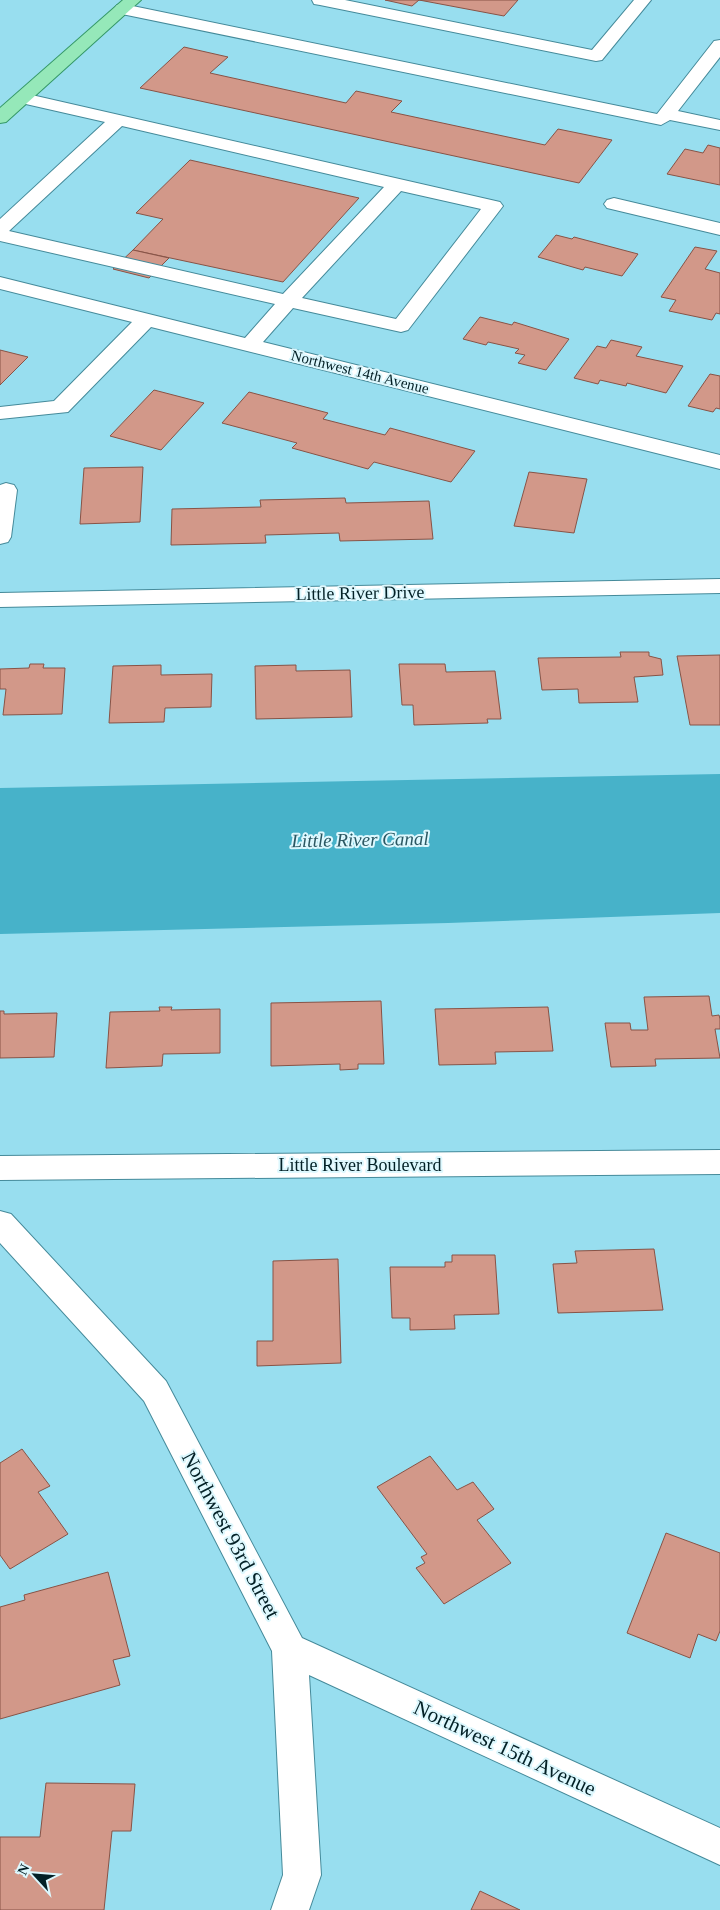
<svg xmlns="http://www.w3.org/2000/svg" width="720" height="1910" font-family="'Times New Roman',serif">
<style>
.water{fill:#47b2c9}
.building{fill:#d29889;stroke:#885346}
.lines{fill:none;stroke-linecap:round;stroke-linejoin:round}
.minor-casing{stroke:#458a9a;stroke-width:2}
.major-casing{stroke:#349867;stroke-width:2}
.minor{fill:#fff;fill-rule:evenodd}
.major{fill:#95e8b9;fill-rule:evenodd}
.labels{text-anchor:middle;stroke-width:4;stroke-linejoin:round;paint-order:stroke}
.far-street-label{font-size:15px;fill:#032026;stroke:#ddf8fe}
.street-label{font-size:18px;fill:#032026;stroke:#ddf8fe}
.water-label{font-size:19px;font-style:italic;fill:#2a5762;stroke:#ddf8fe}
.near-street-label{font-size:21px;fill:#032026;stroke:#ddf8fe}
</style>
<rect width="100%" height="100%" fill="#98deef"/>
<path class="water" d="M720 774V913L448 923 0 934V788Z"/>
<g class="building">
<path d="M385 0H518L504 16 419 0 412 6Z"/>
<path d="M184 47 228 57 210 73 346 103 356 91 402 101 391 112 545 145 558 129 612 140 579 183 140 88Z"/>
<path d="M708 145 720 148V185L667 174 685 149 703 153Z"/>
<path d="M190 160 359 198 283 282 133 250 163 219 136 213Z"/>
<path d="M556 235 572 239 574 237 638 254 622 276 585 267 583 270 538 257Z"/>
<path d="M695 247 717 251 705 269 720 273V314L716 313 712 320 669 311 676 300 661 297Z"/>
<path d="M133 250 169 258 149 278 113 269Z"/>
<path d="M480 317 512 325 514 322 569 339 546 370 518 363 525 355 515 353 519 349 488 342 486 345 463 339Z"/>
<path d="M611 340 642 347 636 356 683 366 666 393 627 383 626 386 600 380 598 384 574 378 597 346 606 348Z"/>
<path d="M0 350 28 357 0 385Z"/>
<path d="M710 374 720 376V409L716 408 713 412 688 406Z"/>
<path d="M154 390 204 403 161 450 110 436Z"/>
<path d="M249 392 328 413 323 419 385 435 390 428 475 451 451 482 374 462 368 469 292 448 297 443 222 423Z"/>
<path d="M143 467 140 522 80 524 84 468Z"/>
<path d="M529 472 587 479 574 533 514 526Z"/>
<path d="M345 498 346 503 429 501 433 539 340 541 339 533 265 535 266 543 171 545 172 509 261 507 260 500Z"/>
<path d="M620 652H649V656L661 659 663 675 634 677 638 702 579 703 578 689 542 690 538 658 621 657Z"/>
<path d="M720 655V725H690L677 656Z"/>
<path d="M30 664H44L43 668H65L62 714 3 715 6 689H0V669L29 668Z"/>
<path d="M399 664H445L446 672 495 671 501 719H487L488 723 414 725 413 705H402Z"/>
<path d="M161 665V675L212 674 211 707 165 708 164 722 109 723 113 666Z"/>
<path d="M296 665V671L350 670 352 717 256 719 255 666Z"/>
<path d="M709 996 712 1016 719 1015 720 1019V1029H715L720 1058 655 1059 656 1066 611 1067 605 1023H630L631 1030H648L644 997Z"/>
<path d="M381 1001 384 1064H358V1069L340 1070V1064L271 1066V1003Z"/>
<path d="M159 1007H172L171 1010 220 1009V1053L163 1054 162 1066 106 1068 110 1012 160 1011Z"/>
<path d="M548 1007 553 1051 495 1052 496 1064 439 1065 435 1009Z"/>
<path d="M0 1011H4V1014L57 1013 54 1057 0 1058Z"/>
<path d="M654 1249 663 1310 558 1313 553 1264 577 1263 575 1251Z"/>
<path d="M452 1255H495L499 1314 454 1315 455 1329 410 1330V1318H392L390 1267H445V1262H452Z"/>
<path d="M338 1259 341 1363 257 1366V1341H273V1261Z"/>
<path d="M22 1449 50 1486 38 1492 68 1534 10 1569 0 1555V1463Z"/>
<path d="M430 1456 457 1490 473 1482 494 1509 477 1520 511 1563 444 1604 416 1568 425 1563 421 1557 427 1554 377 1487Z"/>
<path d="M666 1533 720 1553V1631L716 1641 698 1634 690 1658 627 1633Z"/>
<path d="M108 1572 130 1656 113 1660 120 1685 0 1719V1607L25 1600 24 1595Z"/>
<path d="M46 1783 135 1784 131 1831H112L104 1910H0V1837H40Z"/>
<path d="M480 1891 520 1910H471Z"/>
</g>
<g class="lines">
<defs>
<g id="minor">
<path d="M312 0H345L592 50 634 0H651L602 60 596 61 320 5 314 4Z"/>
<path d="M123 4 657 114 714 41 720 40V57L678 111 720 120V130L670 120 661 125 117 13 114 9 117 5Z"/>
<path d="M23 93 500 202 503 206 500 210 408 330 401 332 293 308 263 342 720 455V469L151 327 68 412 0 419V407L54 401 132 322 0 289V277L245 338 275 304 0 241V219L105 122 17 102 14 98 17 94ZM122 126 384 187 283 294 9 231ZM401 191 481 209 396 319 302 298Z"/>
<path d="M614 198 720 223V235L607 208 604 204 607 200Z"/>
<path d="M6 483 14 485 17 490 11 537 8 542 0 544V485Z"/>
<path d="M720 579V593L0 607V593Z"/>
<path d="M720 1150V1174L0 1180V1156Z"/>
<path d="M0 1211 11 1214 166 1381 302 1638 720 1828V1865L309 1675 321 1875 309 1910H271L283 1875 272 1651 144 1401 0 1243Z"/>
</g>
<path id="major" d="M123 0H141L6 122 0 123V108Z"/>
</defs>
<use href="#minor" class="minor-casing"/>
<use href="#major" class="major-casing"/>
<use href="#minor" class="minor"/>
<use href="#major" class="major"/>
</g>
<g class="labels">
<g class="far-street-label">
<text transform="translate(360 372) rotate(14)" y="5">Northwest 14th Avenue</text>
</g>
<g class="street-label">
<text transform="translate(360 593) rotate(-1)" y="6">Little River Drive</text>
<text x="360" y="1171">Little River Boulevard</text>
</g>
<g class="water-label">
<text transform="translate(360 839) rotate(-1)" y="7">Little River Canal</text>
</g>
<g class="near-street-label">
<text transform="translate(231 1535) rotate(62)" y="7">Northwest 93rd Street</text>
<text transform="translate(505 1748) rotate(25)" y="7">Northwest 15th Avenue</text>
</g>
</g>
<g transform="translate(35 1875) rotate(296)" stroke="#ddf8fe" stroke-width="4" paint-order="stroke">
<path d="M0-4L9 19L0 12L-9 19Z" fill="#032026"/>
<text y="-8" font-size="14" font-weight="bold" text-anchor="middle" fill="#032026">N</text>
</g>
</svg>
